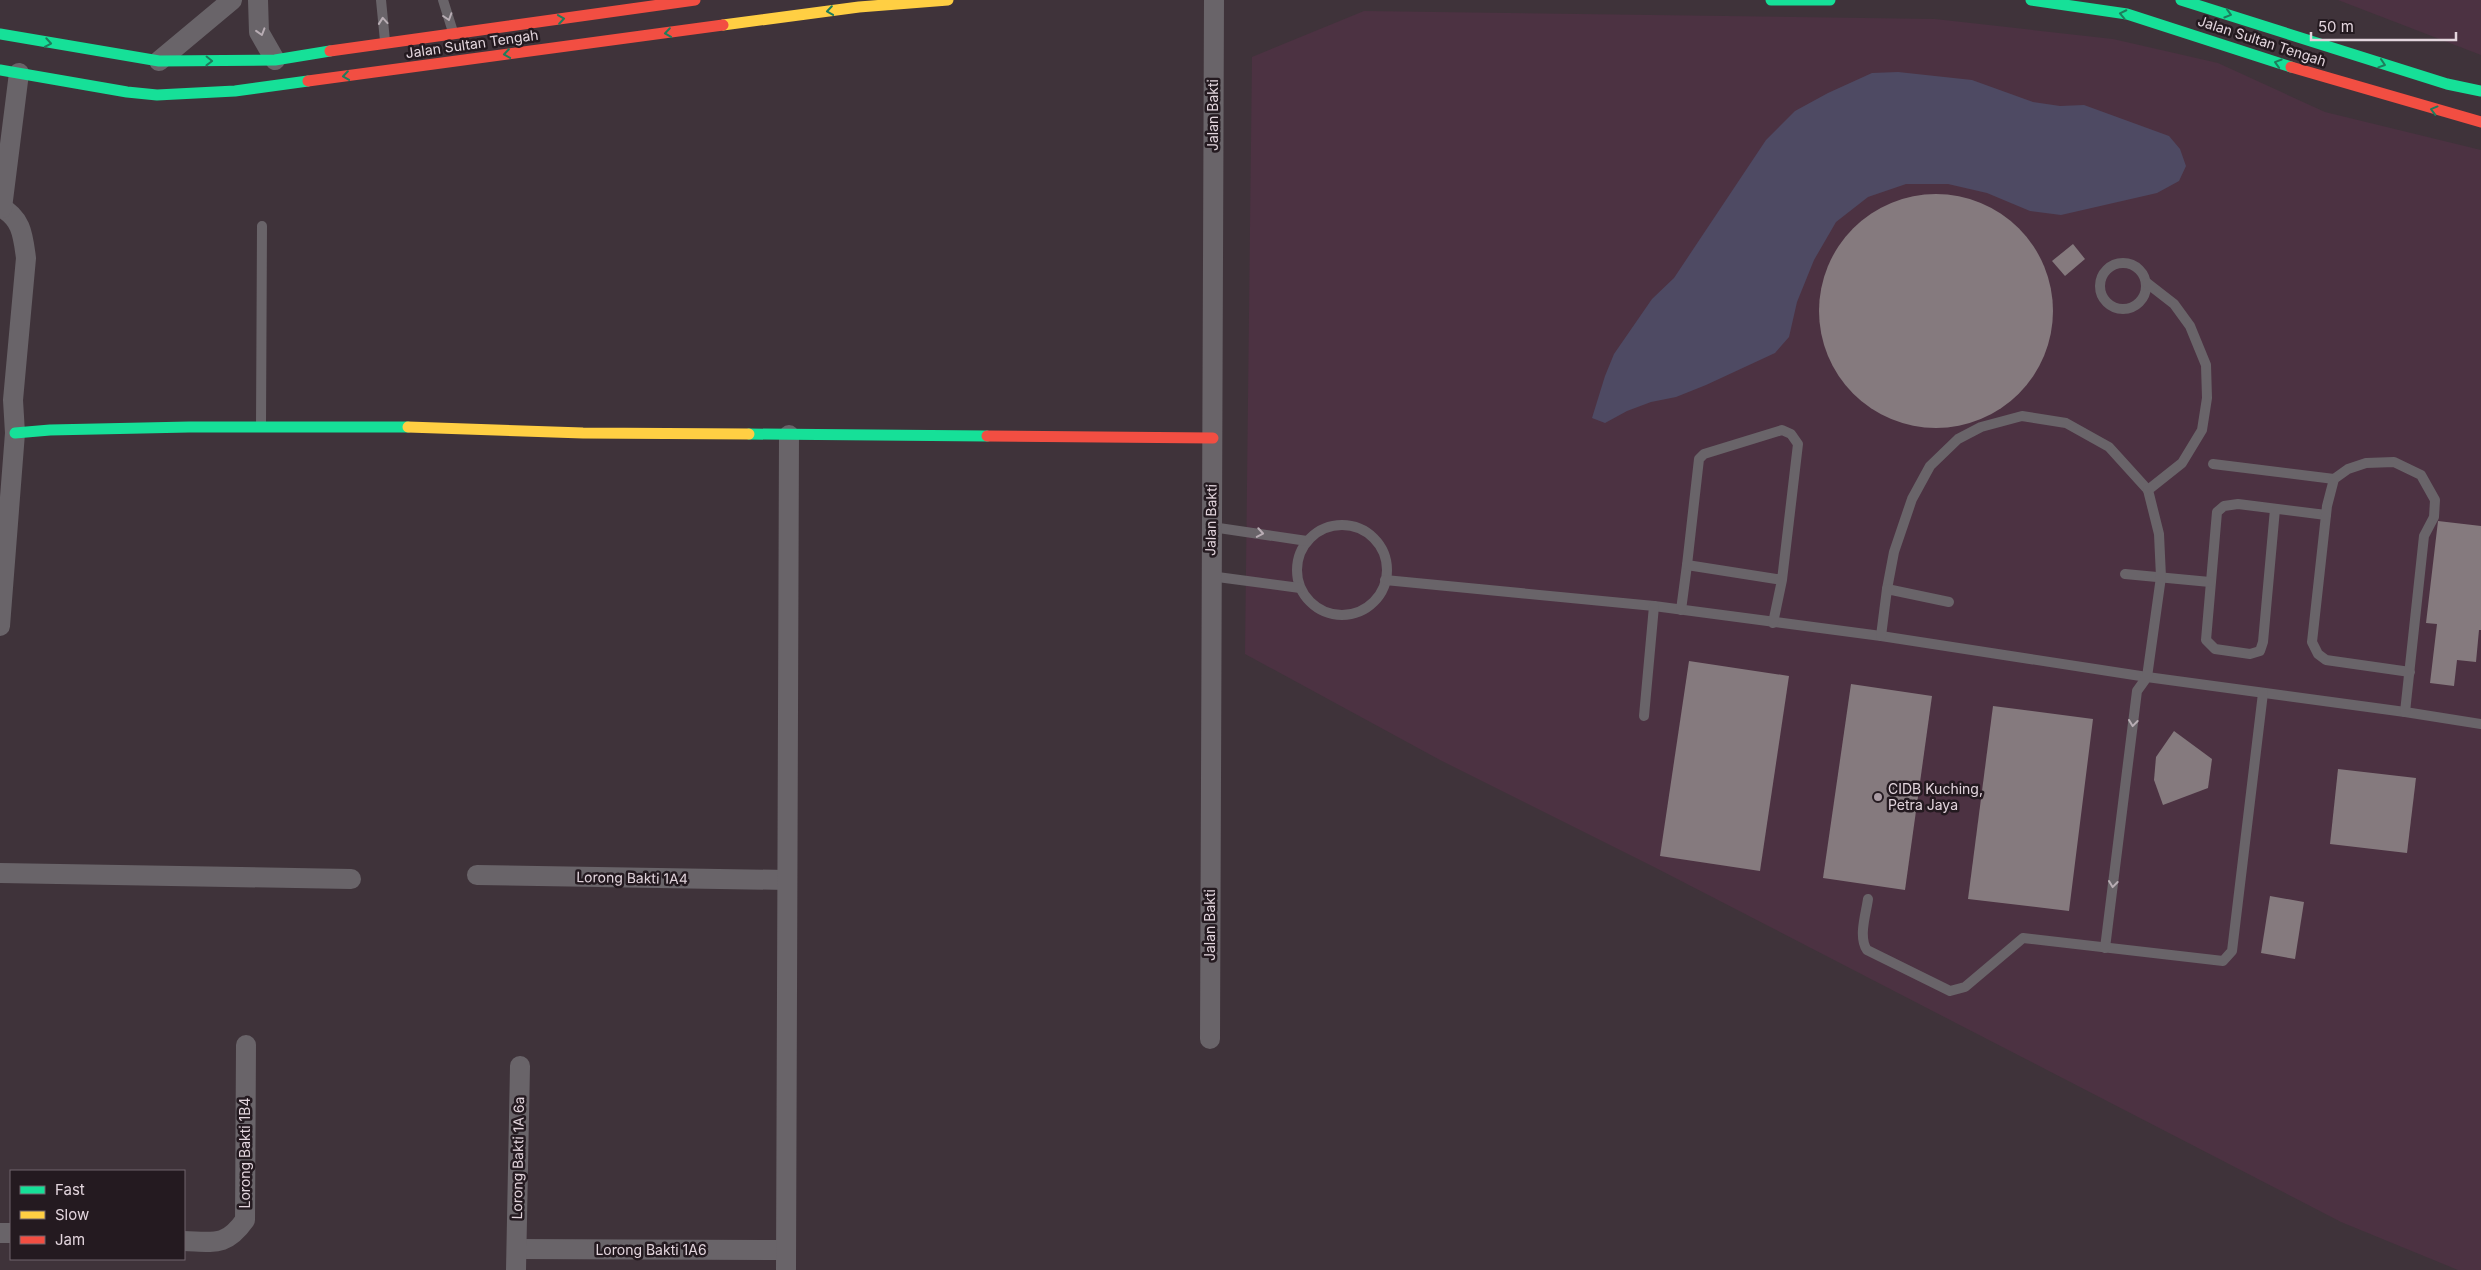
<svg xmlns="http://www.w3.org/2000/svg" width="2481" height="1270" font-family="Inter,sans-serif">
<style>
.built{fill:#4c3242}
.water{fill:#4e4a63}
.building{fill:#857a7e}
.lines{fill:none;stroke-linecap:round;stroke-linejoin:round}
.lane{stroke:#696469;stroke-width:10}
.street{stroke:#696469;stroke-width:20}
.fast{stroke:#16e098;stroke-width:11}
.slow{stroke:#ffcf43;stroke-width:11}
.jam{stroke:#f24e42;stroke-width:11}
.oneway{stroke:#1d7d5c}
.oneway2{stroke:#b8adb4}
.poi-dot{fill:#aa9ca4;stroke:#241a20;stroke-width:2}
.labels{text-anchor:middle;stroke-width:5;stroke-linejoin:round;paint-order:stroke}
.street-label{font-size:14px;fill:#e3d5dd;stroke:#241a20}
.poi-label{font-size:14px;fill:#e3d5dd;stroke:#241a20;text-anchor:start}
</style>
<rect width="100%" height="100%" fill="#3f333a"/>
<g class="built">
<path d="M2338 0H2481V55Z"/>
<path d="M1364 11 1935 19 2113 39 2218 63 2325 112 2481 150V1270H2458L2341 1222 1656 868 1440 760 1245 654 1252 57Z"/>
</g>
<path class="water" d="M1898 72 1972 80 2033 102 2060 106 2084 105 2169 136 2180 149 2186 166 2179 181 2157 193 2061 215 2030 211 1987 193 1948 184H1906L1868 197 1836 222 1814 260 1797 302 1789 337 1775 353 1706 385 1676 397 1651 402 1627 411 1605 423 1592 418 1605 376 1614 354 1652 299 1674 278 1766 140 1795 111 1828 93 1872 73Z"/>
<g class="building">
<circle cx="1936" cy="311" r="117"/>
<path d="M2073 244 2085 259 2065 276 2052 261Z"/>
<path d="M2438 521 2481 526V630H2479L2476 662 2457 660 2454 686 2430 683 2437 624 2426 623Z"/>
<path d="M1689 661 1789 676 1760 871 1660 856Z"/>
<path d="M1851 684 1932 696 1905 890 1823 878Z"/>
<path d="M1993 706 2093 719 2069 911 1968 899Z"/>
<path d="M2174 731 2212 759 2208 788 2163 805 2154 780 2156 757Z"/>
<path d="M2338 769 2416 778 2407 853 2330 844Z"/>
<path d="M2270 896 2304 902 2295 959 2261 953Z"/>
</g>
<g class="lines">
<g class="lane">
<path d="M381 0 385 41"/>
<path d="M443 0 453 32"/>
<circle cx="2123" cy="286" r="23"/>
<path d="M261 425 262 226"/>
<path d="M2213 464 2334 479"/>
<path d="M2275 509 2263 642 2260 651 2250 654 2215 649 2206 640 2217 512 2224 506 2238 504 2326 515"/>
<circle cx="1342" cy="570" r="45"/>
<path d="M1212 527 1307 541"/>
<path d="M2125 574 2210 582"/>
<path d="M1210 576 1300 588"/>
<path d="M1385 580 1654 606 1881 636 2147 677 2405 712 2481 724"/>
<path d="M1887 589 1894 552 1912 499 1930 466 1958 439 1981 427 2022 416 2066 423 2109 447 2148 490"/>
<path d="M1681 610 1687 565"/>
<path d="M1773 623 1782 580 1687 565 1699 459 1704 454 1782 430 1791 434 1798 444 1782 580"/>
<path d="M1881 636 1887 589 1949 602"/>
<path d="M2405 712 2424 536 2434 517 2435 500 2421 475 2394 462 2366 463 2348 469 2334 479 2327 506 2312 642 2318 654 2326 660 2410 672"/>
<path d="M1644 716 1654 606"/>
<path d="M1868 899C1866 914 1858 937 1867 950L1950 991 1965 987 2023 938 2223 961 2232 951 2263 693"/>
<path d="M2105 948 2137 691 2147 677 2161 577 2159 534 2148 490 2182 463 2202 430 2207 398 2206 365 2190 326 2174 304 2147 283"/>
</g>
<g class="street">
<path d="M258 0 259 32 275 60"/>
<path d="M159 61 232 0"/>
<path d="M0 207C22 218 23 236 26 258L13 400 15 433 0 626"/>
<path d="M2 208 19 73"/>
<path d="M0 873 351 879"/>
<path d="M477 875 787 880"/>
<path d="M1210 1039 1214 0"/>
<path d="M0 1233H11"/>
<path d="M184 1241C214 1242 226 1247 245 1220L246 1045"/>
<path d="M517 1249 786 1250"/>
<path d="M516 1270 520 1066"/>
<path d="M786 1270 789 435"/>
</g>
<g class="fast">
<path d="M1771 0H1830"/>
<path d="M2031 0 2127 14 2291 67"/>
<path d="M2181 0 2447 84 2481 91"/>
<path d="M0 34 159 61 275 60 330 51"/>
<path d="M0 70 127 92 157 95 235 91 308 81"/>
<path d="M15 433 50 430 189 427H408"/>
<path d="M749 434 987 436"/>
</g>
<g class="slow">
<path d="M723 25 859 7 948 0"/>
<path d="M408 427 583 433 749 434"/>
</g>
<g class="jam">
<path d="M330 51 695 0"/>
<path d="M2291 67 2481 122"/>
<path d="M308 81 723 25"/>
<path d="M987 436 1213 438"/>
</g>
</g>
<defs><path id="oneway-chevron" d="M-2-3.5L2.5 0L-2 3.5" fill="none" stroke-width="1.6" stroke-linecap="round" stroke-linejoin="round" transform="scale(1.25)"/></defs>
<g class="oneway">
<use href="#oneway-chevron" transform="translate(830 11) rotate(172)"/>
<use href="#oneway-chevron" transform="translate(2123 14) rotate(-168)"/>
<use href="#oneway-chevron" transform="translate(2228 14) rotate(17)"/>
<use href="#oneway-chevron" transform="translate(561 19) rotate(-8)"/>
<use href="#oneway-chevron" transform="translate(668 33) rotate(172)"/>
<use href="#oneway-chevron" transform="translate(48 43) rotate(10)"/>
<use href="#oneway-chevron" transform="translate(507 54) rotate(172)"/>
<use href="#oneway-chevron" transform="translate(209 61) rotate(1)"/>
<use href="#oneway-chevron" transform="translate(2278 63) rotate(-163)"/>
<use href="#oneway-chevron" transform="translate(2382 64) rotate(18)"/>
<use href="#oneway-chevron" transform="translate(346 76) rotate(172)"/>
<use href="#oneway-chevron" transform="translate(2434 110) rotate(-165)"/>
</g>
<g class="oneway2">
<use href="#oneway-chevron" transform="translate(448 17) rotate(72)"/>
<use href="#oneway-chevron" transform="translate(383 21) rotate(-95)"/>
<use href="#oneway-chevron" transform="translate(261 32) rotate(73)"/>
<use href="#oneway-chevron" transform="translate(1260 533) rotate(10)"/>
<use href="#oneway-chevron" transform="translate(2133 723) rotate(97)"/>
<use href="#oneway-chevron" transform="translate(2113 884) rotate(97)"/>
</g>
<circle class="poi-dot" cx="1878" cy="797" r="5"/>
<g class="labels">
<g class="street-label">
<text transform="translate(2262 41) rotate(18)" y="5">Jalan Sultan Tengah</text>
<text transform="translate(472 44) rotate(-8)" y="5">Jalan Sultan Tengah</text>
<text transform="translate(1213 115) rotate(-90)" y="5">Jalan Bakti</text>
<text transform="translate(1211 520) rotate(-89)" y="5">Jalan Bakti</text>
<text transform="translate(632 878) rotate(1)" y="5">Lorong Bakti 1A4</text>
<text transform="translate(1210 925) rotate(-90)" y="5">Jalan Bakti</text>
<text transform="translate(245 1153) rotate(-90)" y="5">Lorong Bakti 1B4</text>
<text transform="translate(518 1158) rotate(-89)" y="5">Lorong Bakti 1A 6a</text>
<text x="651" y="1255">Lorong Bakti 1A6</text>
</g>
<g class="poi-label">
<text x="1888" y="794">CIDB Kuching,<tspan x="1888" dy="16">Petra Jaya</tspan></text>
</g>
</g>
<rect x="10" y="1170" width="175" height="90" fill="#241a20" stroke="#70656c"/>
<rect x="20" y="1186" width="25" height="8" fill="#16e098" stroke="#70656c"/>
<text x="55" y="1195" font-size="15" fill="#e3d5dd">Fast</text>
<rect x="20" y="1211" width="25" height="8" fill="#ffcf43" stroke="#70656c"/>
<text x="55" y="1220" font-size="15" fill="#e3d5dd">Slow</text>
<rect x="20" y="1236" width="25" height="8" fill="#f24e42" stroke="#70656c"/>
<text x="55" y="1245" font-size="15" fill="#e3d5dd">Jam</text>
<path d="M2311 32v8h145v-8" fill="none" stroke="#e3d5dd" stroke-width="2.5"/>
<text x="2318" y="32" font-size="15" fill="#e3d5dd" stroke="#241a20" stroke-width="4" paint-order="stroke">50 m</text>
</svg>
